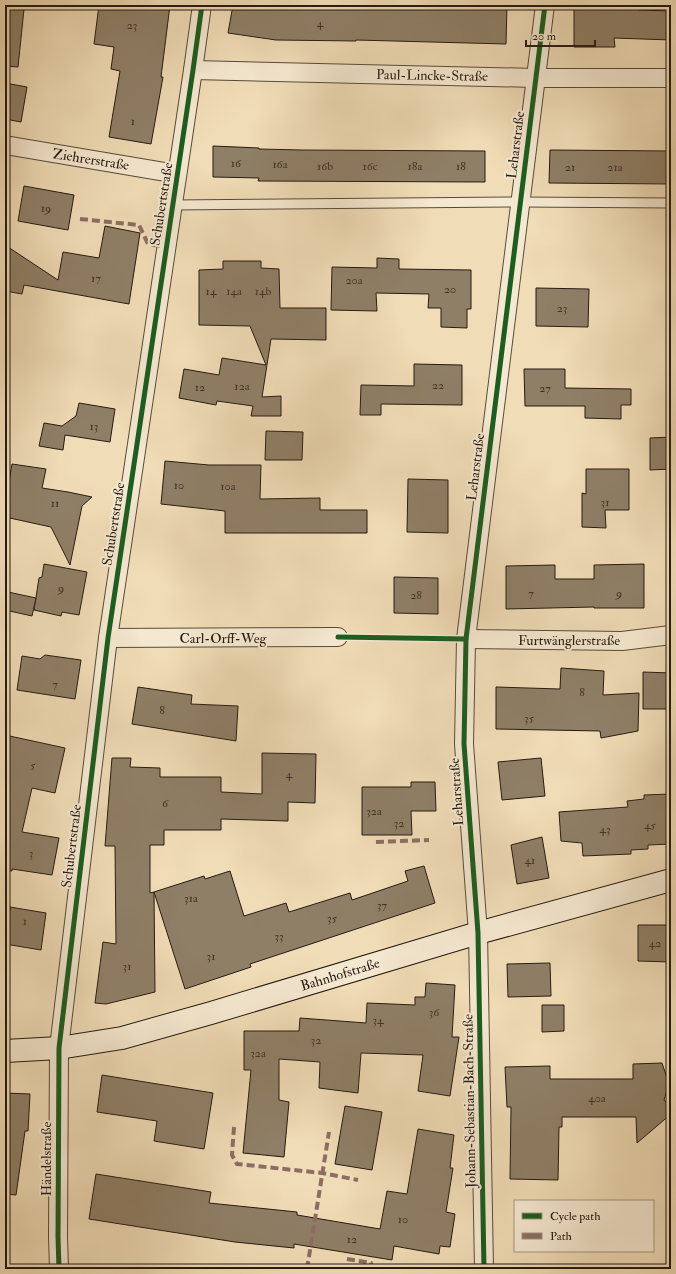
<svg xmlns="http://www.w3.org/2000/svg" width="676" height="1274" font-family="'IM FELL Double Pica',serif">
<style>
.building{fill:#8f7f67;stroke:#261b11}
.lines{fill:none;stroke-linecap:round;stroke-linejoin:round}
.service-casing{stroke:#584b3a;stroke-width:11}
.minor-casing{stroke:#584b3a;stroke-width:20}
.secondary-casing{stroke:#261b11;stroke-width:24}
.service{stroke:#f5e8d0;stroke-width:9}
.minor{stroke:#f5e8d0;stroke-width:18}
.secondary{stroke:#f5e8d0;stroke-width:22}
.quiet{stroke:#8d6e63;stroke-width:4;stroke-dasharray:8 4;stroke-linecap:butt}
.cycleway-casing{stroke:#f5e8d0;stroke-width:8}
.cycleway{stroke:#1b5e20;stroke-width:5}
.labels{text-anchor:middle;stroke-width:4;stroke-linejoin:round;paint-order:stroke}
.number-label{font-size:12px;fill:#403426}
.street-label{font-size:14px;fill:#261b11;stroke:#f5e8d0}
</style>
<rect width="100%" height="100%" fill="#f0dcb6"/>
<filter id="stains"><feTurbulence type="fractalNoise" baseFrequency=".005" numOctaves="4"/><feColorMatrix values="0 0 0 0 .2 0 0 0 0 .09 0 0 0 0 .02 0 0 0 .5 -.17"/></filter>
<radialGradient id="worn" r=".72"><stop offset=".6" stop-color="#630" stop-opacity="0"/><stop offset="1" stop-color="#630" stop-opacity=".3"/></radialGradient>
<g class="building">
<path d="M99 5H170L161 77H163L151 144 109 137 120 71 111 69 114 47 94 44Z"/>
<path d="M233 5H507L506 44 356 40V41L276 40 228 33Z"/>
<path d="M614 5H639V10L671 11V40L614 38 615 47H574V7H614Z"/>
<path d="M5 7 24 9 18 67 5 66Z"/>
<path d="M5 83 27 87 21 122 5 119Z"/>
<path d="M213 146 259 148V149L302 150 485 151V182L258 181 259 178 213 177Z"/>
<path d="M550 150 671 151V184L549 183Z"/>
<path d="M24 186 74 195 68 230 18 221Z"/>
<path d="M105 226 140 233 129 304 24 285 22 294 5 291V245L58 280 63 252 99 258Z"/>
<path d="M377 258 399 259V269L471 270V309H467V328L441 327V308H428L429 294 376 293 377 311 331 310 332 267 377 268Z"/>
<path d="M223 261H261V268L279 269 280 308H326V340L271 339 262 397 281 396V416H251L253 406 217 401 216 405 179 398 184 369 219 375 222 358 266 365 250 326 199 325V270L223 269Z"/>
<path d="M536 288 589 289 588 327 536 326Z"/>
<path d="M414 364 462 365V405L381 404V415H360L361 385 414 386Z"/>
<path d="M524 369H565V388L631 389V405H621V419L585 418V406H525Z"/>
<path d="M79 403 115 409 110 442 65 435 63 450 39 446 44 423 62 426 76 416Z"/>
<path d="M266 431 303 432 302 460H265Z"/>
<path d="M671 437V469L650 470V438Z"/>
<path d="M165 461 209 465H261L260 499 320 498V510H367V533H225V511L161 504Z"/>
<path d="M12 464 46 469 42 488 68 492 92 497 82 506 70 565 51 527 5 517V505Z"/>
<path d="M586 469H629V510H605L606 528 582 527V493L586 494Z"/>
<path d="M408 479 448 480V533L407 532Z"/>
<path d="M44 564 87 572 79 615 62 612 61 616 34 610 39 578 42 577Z"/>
<path d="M644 564V608H594V607L506 609V566L555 565V579H594V565Z"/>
<path d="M394 577 438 578V614L394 613Z"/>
<path d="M8 592 36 598 32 616 5 610Z"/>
<path d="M45 655 81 660 75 699 17 690 22 656 40 659Z"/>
<path d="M561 668 604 671 603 695 639 693 638 731 601 738 600 731 496 729V687L560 689Z"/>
<path d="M643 672 671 673V709H643Z"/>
<path d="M138 687 192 695 191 704 238 706 236 741 132 724Z"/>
<path d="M5 735 65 748 55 793 32 788 22 832 59 838 52 875 12 869V871L5 870Z"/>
<path d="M262 753 316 754 315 803 288 802V821L221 819V830H164V845H150V893L154 892 155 992 106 1004 95 1003 103 942 116 944 115 846H105L112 758H131L130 767 160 768V777H221V792L262 794Z"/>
<path d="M541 758 545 796 502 800 498 762Z"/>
<path d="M411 782H435L436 811H411L412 835H362V787H411Z"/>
<path d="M671 794V844L648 845V849L631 850V854L583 856 582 843 561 841 559 812 628 807 627 801 644 799V795Z"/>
<path d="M542 837 549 878 517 884 511 845Z"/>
<path d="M424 866 435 903 250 964 251 967 185 989 154 892 204 876 205 879 230 871 244 916 286 903 289 912 350 893 352 900 408 881 405 871Z"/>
<path d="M10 907 46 913 41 950 5 944V911H10Z"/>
<path d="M638 925H671V962L638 961Z"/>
<path d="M550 963 551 996 508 997 507 964Z"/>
<path d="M426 983 455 985 452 1037H459L450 1096 418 1091 423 1055 361 1053 358 1093 319 1088 320 1062 279 1059V1100L289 1102 284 1157 243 1153 251 1070H244V1031H299L300 1018 366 1023 367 1003 415 1005V997H425Z"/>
<path d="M542 1005H564V1031L542 1032Z"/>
<path d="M662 1063 668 1081V1087L664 1100 671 1108V1114L637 1143 636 1117H562V1127H559L558 1180 510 1179 511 1107H507L505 1067 550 1066V1079H633V1064Z"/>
<path d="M102 1075 213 1093 204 1149 154 1141 157 1121 97 1112Z"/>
<path d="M5 1093 30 1094 28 1131H25L16 1195 5 1194Z"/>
<path d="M345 1106 382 1112 372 1170 335 1164Z"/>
<path d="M418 1129 454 1135 450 1168H453L446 1212 455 1214 450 1247 440 1246 439 1254 394 1246 392 1260 294 1244V1248L235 1242 89 1219 96 1174 211 1192 209 1203 297 1212V1215L380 1229 387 1191 407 1194Z"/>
</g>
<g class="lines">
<defs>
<path id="service" d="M173 205 520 202 671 203"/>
<g id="minor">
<path d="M193 70 535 78H671"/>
<path d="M5 145 177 174"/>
<path d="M108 638 338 637"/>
<path d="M466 639 622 641 671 635"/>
<path d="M59 1269 58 1237 59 1048 108 638 193 70 202 5"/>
<path d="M484 1269 478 933 464 744 466 639 545 5"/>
</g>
<path id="secondary" d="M5 1051 59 1048 122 1038 211 1013 478 933 671 880"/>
</defs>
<use href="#service" class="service-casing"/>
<use href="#minor" class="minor-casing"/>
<use href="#secondary" class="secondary-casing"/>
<use href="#service" class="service"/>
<use href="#minor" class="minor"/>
<use href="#secondary" class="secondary"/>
<g class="quiet">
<path d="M80 219 139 225 148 244 166 247"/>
<path d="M376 842 429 840"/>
<path d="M234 1127 232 1155 237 1164 322 1173 358 1180"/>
<path d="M347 1259 371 1263 370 1269"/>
<path d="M307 1269 329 1132"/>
</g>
<defs>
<g id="cycleway">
<path d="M338 637 466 639"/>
<path d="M59 1269 58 1237 59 1048 108 638 193 70 202 5"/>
<path d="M484 1269 478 933 464 744 466 639 545 5"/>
</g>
</defs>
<use href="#cycleway" class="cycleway-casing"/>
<use href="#cycleway" class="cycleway"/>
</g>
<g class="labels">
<g class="number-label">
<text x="320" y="27">4</text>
<text x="132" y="29">23</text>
<text x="133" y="125">1</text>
<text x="236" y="167">16</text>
<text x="280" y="168">16a</text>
<text x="325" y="170">16b</text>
<text x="370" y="170">16c</text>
<text x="415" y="170">18a</text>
<text x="461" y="170">18</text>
<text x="570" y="171">21</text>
<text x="615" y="171">21a</text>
<text x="46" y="212">19</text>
<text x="96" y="282">17</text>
<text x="354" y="284">20a</text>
<text x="450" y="293">20</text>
<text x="211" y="295">14</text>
<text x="234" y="295">14a</text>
<text x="263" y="295">14b</text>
<text x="562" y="312">23</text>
<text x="438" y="389">22</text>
<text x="242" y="390">12a</text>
<text x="200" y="391">12</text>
<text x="545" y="392">27</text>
<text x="94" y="430">13</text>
<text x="179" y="489">10</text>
<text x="228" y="490">10a</text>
<text x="605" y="506">31</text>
<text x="55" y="507">11</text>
<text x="61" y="592">9</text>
<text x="531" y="597">7</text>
<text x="619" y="597">9</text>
<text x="416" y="599">28</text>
<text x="55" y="688">7</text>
<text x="582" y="696">8</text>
<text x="162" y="714">8</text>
<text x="529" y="722">35</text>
<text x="33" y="769">5</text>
<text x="289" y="778">4</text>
<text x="165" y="807">6</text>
<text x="374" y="815">32a</text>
<text x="399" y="827">32</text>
<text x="650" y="829">45</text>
<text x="605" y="833">43</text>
<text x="31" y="857">3</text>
<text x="530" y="864">41</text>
<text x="191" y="902">31a</text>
<text x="382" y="909">37</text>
<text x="332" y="922">35</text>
<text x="25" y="925">1</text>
<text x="279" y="940">33</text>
<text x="655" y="947">42</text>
<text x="211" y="960">31</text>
<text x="127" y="970">31</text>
<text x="434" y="1016">36</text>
<text x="378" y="1024">34</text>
<text x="316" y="1044">32</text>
<text x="258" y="1057">32a</text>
<text x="597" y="1102">40a</text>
<text x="403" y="1223">10</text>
<text x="352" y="1243">12</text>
</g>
<g class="street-label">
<text transform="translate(432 75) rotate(1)" y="5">Paul-Lincke-Straße</text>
<text transform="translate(515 145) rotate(-83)" y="5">Leharstraße</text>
<text transform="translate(91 159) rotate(9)" y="5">Ziehrerstraße</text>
<text transform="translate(161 204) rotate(-81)" y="5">Schubertstraße</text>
<text transform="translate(475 467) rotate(-83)" y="5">Leharstraße</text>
<text transform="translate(113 524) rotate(-81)" y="5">Schubertstraße</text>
<text x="223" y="643">Carl-Orff-Weg</text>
<text x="569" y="645">Furtwänglerstraße</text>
<text transform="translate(456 792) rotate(-94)" y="5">Leharstraße</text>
<text transform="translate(71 846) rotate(-83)" y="5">Schubertstraße</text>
<text transform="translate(340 974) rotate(-17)" y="5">Bahnhofstraße</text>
<text transform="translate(469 1101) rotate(-91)" y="5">Johann-Sebastian-Bach-Straße</text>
<text transform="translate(46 1159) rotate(-90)" y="5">Händelstraße</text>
</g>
</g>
<rect width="676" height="1274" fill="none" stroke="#f0dcb6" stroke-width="20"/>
<rect x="6" y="6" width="664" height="1262" fill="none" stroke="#261b11" stroke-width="2"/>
<rect x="10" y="10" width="656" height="1254" fill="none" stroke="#261b11"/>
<rect x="514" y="1200" width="140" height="52" fill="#f5e8d0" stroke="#a29684"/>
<rect x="522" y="1213" width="20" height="6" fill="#1b5e20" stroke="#a29684"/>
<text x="550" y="1220" font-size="12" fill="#261b11">Cycle path</text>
<rect x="522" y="1233" width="20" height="6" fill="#8d6e63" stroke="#a29684"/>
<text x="550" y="1240" font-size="12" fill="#261b11">Path</text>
<path d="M526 40v6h69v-6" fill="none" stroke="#261b11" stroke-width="2"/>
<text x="532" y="40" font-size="12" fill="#261b11" stroke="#f5e8d0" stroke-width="3" paint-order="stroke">20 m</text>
<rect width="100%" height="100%" filter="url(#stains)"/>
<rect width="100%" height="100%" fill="url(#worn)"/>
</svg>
